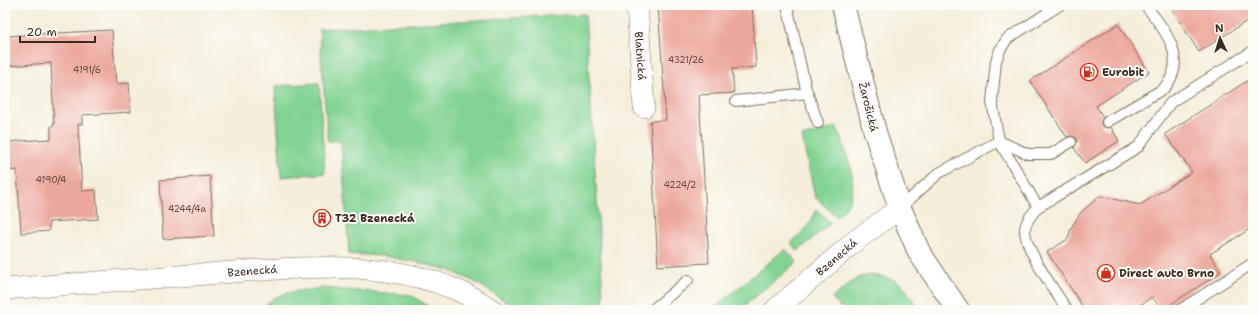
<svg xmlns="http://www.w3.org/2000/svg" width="1258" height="315" font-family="'Shantell Sans',sans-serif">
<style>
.green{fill:#82d393;stroke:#5e7e58}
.building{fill:#eca79c}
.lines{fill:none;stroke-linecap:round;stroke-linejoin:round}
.lane-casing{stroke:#7c6f60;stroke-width:12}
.street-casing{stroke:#7c6f60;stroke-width:22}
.secondary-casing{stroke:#7c6f60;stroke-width:24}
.lane{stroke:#fff;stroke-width:10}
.street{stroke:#fff;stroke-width:21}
.secondary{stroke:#fff;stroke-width:22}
.labels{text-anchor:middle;stroke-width:4;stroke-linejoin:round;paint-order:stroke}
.number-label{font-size:9px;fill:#67493e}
.street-label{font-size:11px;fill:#3b2a1e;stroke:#fdfcf7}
.poi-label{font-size:11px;font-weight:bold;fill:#3b2a1e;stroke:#fdfcf7;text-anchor:start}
</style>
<rect width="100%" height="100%" fill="#fdfcf7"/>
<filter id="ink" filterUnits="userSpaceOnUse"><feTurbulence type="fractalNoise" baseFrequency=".025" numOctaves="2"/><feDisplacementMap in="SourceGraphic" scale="8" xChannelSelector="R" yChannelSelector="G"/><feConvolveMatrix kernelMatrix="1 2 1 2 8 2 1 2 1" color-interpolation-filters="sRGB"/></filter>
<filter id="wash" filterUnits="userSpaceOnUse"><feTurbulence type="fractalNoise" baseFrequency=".012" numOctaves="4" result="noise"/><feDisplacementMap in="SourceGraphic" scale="16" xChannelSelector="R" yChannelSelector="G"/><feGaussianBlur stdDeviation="0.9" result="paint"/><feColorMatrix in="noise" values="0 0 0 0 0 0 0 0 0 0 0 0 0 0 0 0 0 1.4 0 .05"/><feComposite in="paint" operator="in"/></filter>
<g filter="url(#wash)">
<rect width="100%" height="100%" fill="#f4eeda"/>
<g class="green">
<path d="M585 14 604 310H519L477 283 449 270 416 262 384 256 349 254 341 141H328L319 29Z"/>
<path d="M319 83 325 173 281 177 275 86Z"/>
<path d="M837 127C844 150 860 179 849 202 846 208 841 213 837 217L815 197 802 137Z"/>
<path d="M816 209 831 223 798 251 791 243C803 232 812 224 816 209Z"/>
<path d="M785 249 797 262 739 310H712Z"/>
<path d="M871 275C902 279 903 284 919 310H843L832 298 857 278Z"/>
<path d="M322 288 411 295 434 310H262C274 290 301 291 322 288Z"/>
</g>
<g id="blocks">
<g class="building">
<path d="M658 5H752L756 67 732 69 734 93 699 95 709 263 658 266 650 121 666 120Z"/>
<path d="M1169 5H1253V17L1199 52Z"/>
<path d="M1118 24 1149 72 1096 106 1103 117 1101 122 1102 126 1107 128 1111 127 1119 141 1085 163 1074 148 1077 142 1076 138 1071 136 1067 137 1030 81Z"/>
<path d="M112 30 116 84 129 83 131 112 82 115V124H78L82 191 96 190 98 219 49 222V231L21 233 17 170 8 171 6 142 51 139V126L54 125 51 63 5 66V36Z"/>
<path d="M1253 77V227L1210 254 1221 272 1162 310 1152 297 1133 310H1085L1047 252 1068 239 1071 228 1081 212 1100 196 1140 205 1192 172 1165 134Z"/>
<path d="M210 176 214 236 163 239 160 180Z"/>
</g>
</g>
</g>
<g filter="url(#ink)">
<use href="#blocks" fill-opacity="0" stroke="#7c6f60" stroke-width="1"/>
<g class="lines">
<defs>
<g id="lane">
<path d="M787 5 806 89 818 123"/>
<path d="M1060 5 1007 39 1000 50 996 61 992 102 999 141 1038 207C1033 213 1026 220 1025 228 1023 248 1056 292 1067 310"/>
<path d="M736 101 808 93"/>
<path d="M1107 122 1163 89C1190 61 1165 29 1145 5"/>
<path d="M999 141 1028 154H1051L1071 142"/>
<path d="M1038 207 1138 147 1171 102 1253 51"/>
<path d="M900 208 939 173 999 141"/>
<path d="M652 310 688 280"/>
<path d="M1180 310 1253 263"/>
</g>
<g id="street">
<path id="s1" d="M637 5 644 107"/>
<path id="s2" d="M5 289C67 284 130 280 192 275 288 269 409 250 492 310"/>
<path id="s3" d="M775 310 855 241 900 208"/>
</g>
<g id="secondary">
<path id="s4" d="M843 5 875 132 900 208 919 252 958 310"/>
</g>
</defs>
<use href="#lane" class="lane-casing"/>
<use href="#street" class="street-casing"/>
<use href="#secondary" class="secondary-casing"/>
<use href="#lane" class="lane"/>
<use href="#street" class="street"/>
<use href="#secondary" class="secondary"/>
</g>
</g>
<defs>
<symbol id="fuel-ring" viewBox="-11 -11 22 22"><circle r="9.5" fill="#fdfcf7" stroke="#c8321e" stroke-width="1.5"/><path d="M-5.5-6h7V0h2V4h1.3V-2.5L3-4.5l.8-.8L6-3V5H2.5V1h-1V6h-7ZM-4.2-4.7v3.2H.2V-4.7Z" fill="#c8321e"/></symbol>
<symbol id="building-ring" viewBox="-11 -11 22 22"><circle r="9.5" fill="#fdfcf7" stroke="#c8321e" stroke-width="1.5"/><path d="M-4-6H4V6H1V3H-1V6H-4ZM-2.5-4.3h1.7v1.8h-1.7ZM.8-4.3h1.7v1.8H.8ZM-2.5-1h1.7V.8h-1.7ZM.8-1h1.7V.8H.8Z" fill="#c8321e"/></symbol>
<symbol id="shop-ring" viewBox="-11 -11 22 22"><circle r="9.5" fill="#fdfcf7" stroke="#c8321e" stroke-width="1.5"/><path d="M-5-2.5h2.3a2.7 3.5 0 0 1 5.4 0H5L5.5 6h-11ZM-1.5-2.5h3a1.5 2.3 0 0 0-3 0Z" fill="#c8321e"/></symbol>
</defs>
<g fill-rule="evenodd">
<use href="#fuel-ring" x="1079" y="62" width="20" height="20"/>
<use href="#building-ring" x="312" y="208" width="20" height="20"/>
<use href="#shop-ring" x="1096" y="263" width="20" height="20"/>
</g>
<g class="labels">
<g class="number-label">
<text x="686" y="63">4321/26</text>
<text x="87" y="73">4191/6</text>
<text x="51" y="183">4190/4</text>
<text x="680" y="188">4224/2</text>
<text x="187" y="212">4244/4a</text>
</g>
<g class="street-label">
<text dy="4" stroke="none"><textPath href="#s1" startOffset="51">Blatnická</textPath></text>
<text dy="4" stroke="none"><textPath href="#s4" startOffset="105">Žarošická</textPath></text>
<text dy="4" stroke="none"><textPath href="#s3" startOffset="81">Bzenecká</textPath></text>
<text dy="4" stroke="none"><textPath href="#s2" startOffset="248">Bzenecká</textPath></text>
</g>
<g class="poi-label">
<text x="1102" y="76">Eurobit</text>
<text x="335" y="222">T32 Bzenecká</text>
<text x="1119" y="277">Direct auto Brno</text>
</g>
</g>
<rect width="1258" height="315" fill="none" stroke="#fdfcf7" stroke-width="20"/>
<g transform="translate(1220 38) rotate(356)" stroke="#fdfcf7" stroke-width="3" paint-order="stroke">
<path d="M0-3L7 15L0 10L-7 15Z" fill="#3b2a1e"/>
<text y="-6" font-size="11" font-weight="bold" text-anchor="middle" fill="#3b2a1e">N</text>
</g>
<path d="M20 36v6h75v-6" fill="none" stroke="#3b2a1e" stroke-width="2"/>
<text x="26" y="36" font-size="12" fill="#3b2a1e" stroke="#fdfcf7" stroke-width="3" paint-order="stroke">20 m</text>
</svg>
